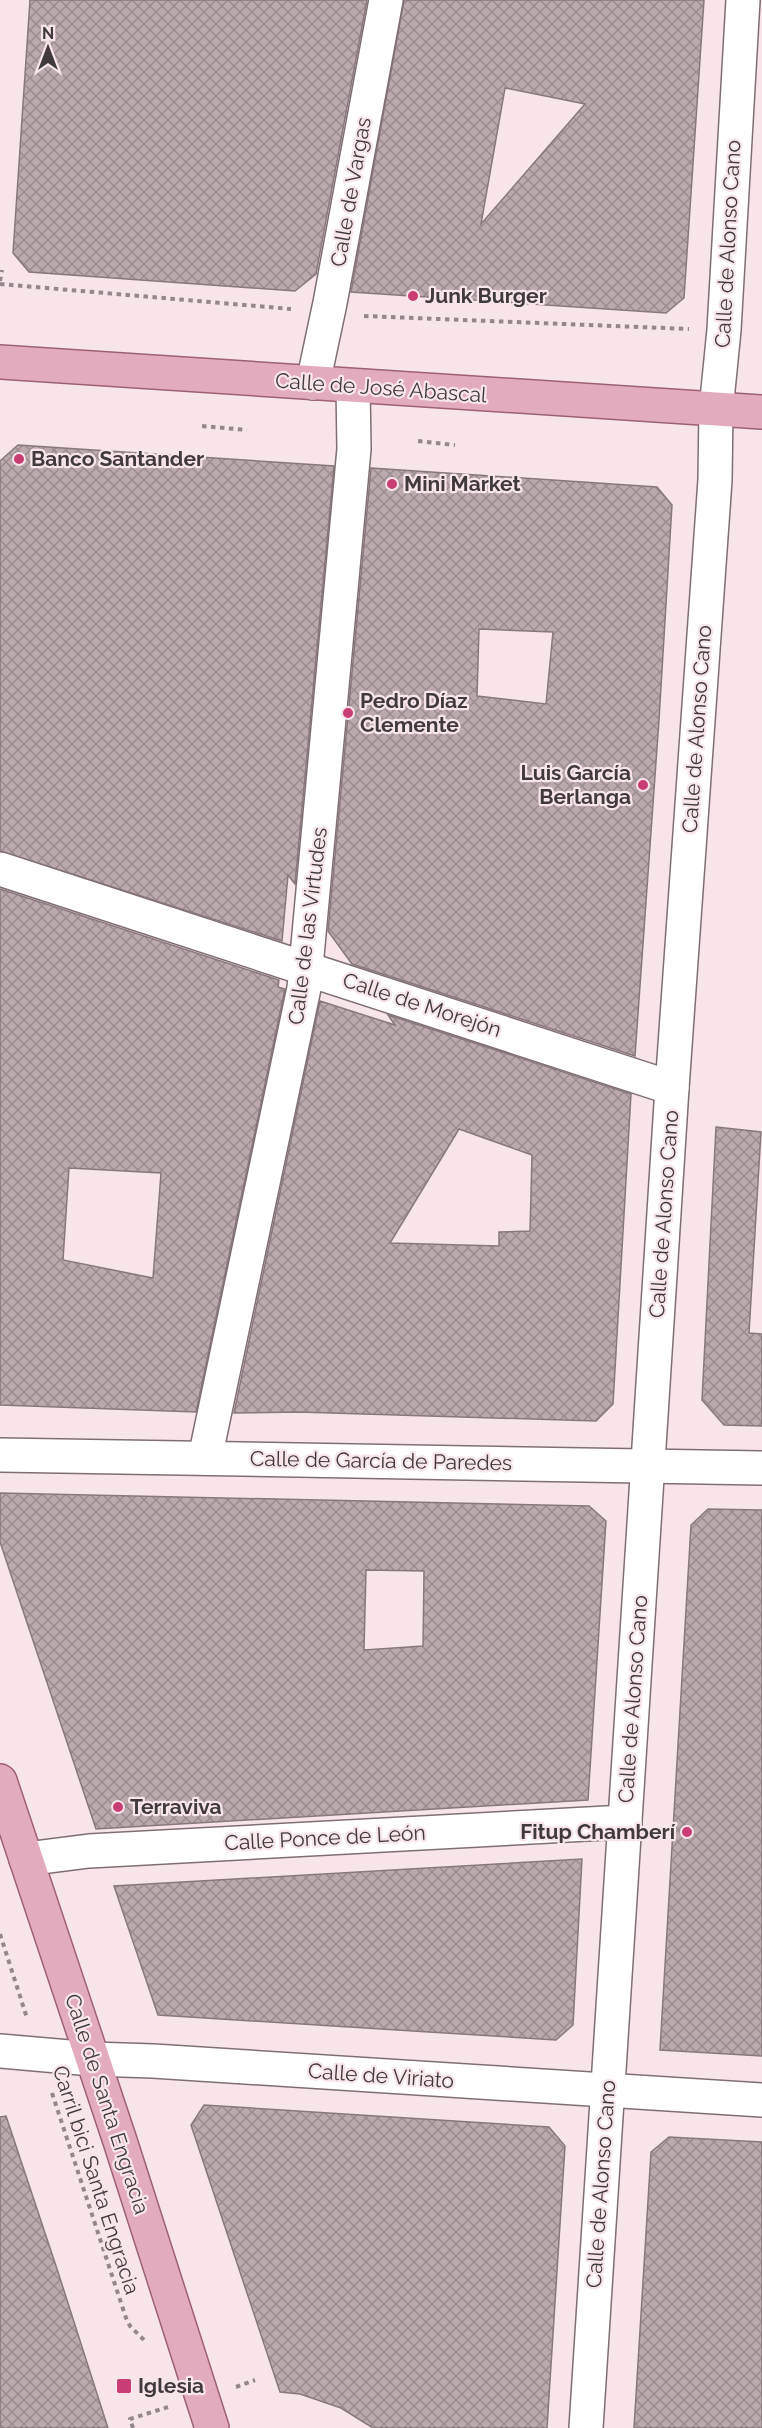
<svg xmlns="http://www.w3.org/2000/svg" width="762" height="2428" font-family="Raleway,sans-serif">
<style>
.building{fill:url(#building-cross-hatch);stroke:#88787c;stroke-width:1.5;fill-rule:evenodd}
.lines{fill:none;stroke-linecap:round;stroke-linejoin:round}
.minor-casing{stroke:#7f6f73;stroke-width:36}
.major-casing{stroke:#9d6074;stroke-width:36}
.path{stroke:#94878b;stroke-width:4;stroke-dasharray:4.5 4.5;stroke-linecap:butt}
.minor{stroke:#fff;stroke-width:33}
.major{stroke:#e2acbe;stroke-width:33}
.poi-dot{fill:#c83d74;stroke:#f8e5ea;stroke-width:2}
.labels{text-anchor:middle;stroke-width:4.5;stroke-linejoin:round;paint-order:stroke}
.street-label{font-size:21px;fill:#413a3c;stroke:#f8e5ea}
.poi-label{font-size:21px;font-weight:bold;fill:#413a3c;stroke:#f8e5ea;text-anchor:start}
</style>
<defs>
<pattern id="building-cross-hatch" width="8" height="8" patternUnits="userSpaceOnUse" patternTransform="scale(1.5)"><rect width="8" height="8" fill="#bba9ae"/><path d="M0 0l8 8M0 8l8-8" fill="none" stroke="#9a8b8f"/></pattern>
</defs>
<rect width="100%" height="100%" fill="#f8e5ea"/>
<g class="building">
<path d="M30 0H367L316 274 295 291 29 272 13 253Z"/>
<path d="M404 0H704L684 298 666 313 351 292ZM505 88 585 104 481 224Z"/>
<path d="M18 445 334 466 295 884 288 875 282 941 0 851V461Z"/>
<path d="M371 468 657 487 672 505 659 720 635 1056 352 964 328 931ZM479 629 553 632 546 704 477 696Z"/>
<path d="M0 889 279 980 278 987 285 989 196 1412 0 1405ZM69 1168 161 1173 153 1278 63 1260Z"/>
<path d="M320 1001 395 1025 388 1015 631 1094 613 1404 596 1421 298 1412 234 1413ZM459 1129 532 1155 530 1231 499 1232V1246L390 1243Z"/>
<path d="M716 1127 761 1132 749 1333 762 1334V1426L724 1425 702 1400Z"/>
<path d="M0 1493 589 1506 606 1521 588 1800 96 1829 0 1542ZM366 1570 424 1571 423 1646 364 1650Z"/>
<path d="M708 1509 762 1510V2056L660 2050 691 1525Z"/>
<path d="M582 1859 573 2025 556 2040 158 2015 114 1886Z"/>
<path d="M204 2105 549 2127 565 2146 547 2428H373L341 2408 300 2394 280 2392 191 2125Z"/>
<path d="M6 2116 58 2272 108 2428H0V2117Z"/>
<path d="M669 2137 762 2142V2428H634L651 2152Z"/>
</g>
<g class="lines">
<defs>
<g id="minor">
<path d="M313 383 330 303 386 0"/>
<path d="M0 869 672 1088"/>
<path d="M0 1455 762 1468"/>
<path d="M205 1458 304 988 354 449 353 386"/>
<path d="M26 1859 89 1851 625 1822"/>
<path d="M0 2051 92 2059 153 2061 762 2100"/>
<path d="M586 2428 672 1088 715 480 716 410 724 330 743 0"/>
</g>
<g id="major">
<path d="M0 362 762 412"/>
<path d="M0 1781 120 2141 212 2428"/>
</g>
</defs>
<use href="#minor" class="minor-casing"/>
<use href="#major" class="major-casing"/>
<g class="path">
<path d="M0 281 2 270"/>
<path d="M0 284 291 309"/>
<path d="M364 316 689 329"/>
<path d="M202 426 247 430"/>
<path d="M418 441 455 445"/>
<path d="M0 1934 27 2018"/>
<path d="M52 2093 126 2318 130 2326 144 2340"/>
<path d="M236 2387 255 2380"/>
<path d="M133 2428 130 2419 168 2407"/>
</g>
<use href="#minor" class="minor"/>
<use href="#major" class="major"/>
</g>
<g class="poi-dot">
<circle cx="413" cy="296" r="6"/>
<circle cx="19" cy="459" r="6"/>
<circle cx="392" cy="484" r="6"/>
<circle cx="348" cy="713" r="6"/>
<circle cx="643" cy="785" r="6"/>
<circle cx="118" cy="1807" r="6"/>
<circle cx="687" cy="1832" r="6"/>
<rect x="116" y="2378" width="16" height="16" rx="3"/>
</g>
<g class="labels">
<g class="street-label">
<text transform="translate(351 192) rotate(-80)" y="7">Calle de Vargas</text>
<text transform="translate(728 244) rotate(-87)" y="7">Calle de Alonso Cano</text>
<text transform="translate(381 388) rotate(4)" y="7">Calle de José Abascal</text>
<text transform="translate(697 729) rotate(-86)" y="7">Calle de Alonso Cano</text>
<text transform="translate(308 926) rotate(-83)" y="7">Calle de las Virtudes</text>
<text transform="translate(422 1005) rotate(18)" y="7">Calle de Morejón</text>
<text transform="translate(664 1214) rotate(-86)" y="7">Calle de Alonso Cano</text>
<text transform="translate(381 1461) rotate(1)" y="7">Calle de García de Paredes</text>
<text transform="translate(633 1699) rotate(-86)" y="7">Calle de Alonso Cano</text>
<text transform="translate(325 1838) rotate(-3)" y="7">Calle Ponce de León</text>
<text transform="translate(381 2076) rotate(4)" y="7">Calle de Viriato</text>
<text transform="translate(107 2104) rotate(72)" y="7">Calle de Santa Engracia</text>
<text transform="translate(96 2180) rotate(72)" y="7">Carril bici Santa Engracia</text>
<text transform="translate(601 2184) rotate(-86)" y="7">Calle de Alonso Cano</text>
</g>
<g class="poi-label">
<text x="425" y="303">Junk Burger</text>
<text x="31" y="466">Banco Santander</text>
<text x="404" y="491">Mini Market</text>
<text x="360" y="708">Pedro Díaz<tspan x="360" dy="24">Clemente</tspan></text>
<text x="631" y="780" text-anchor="end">Luis García<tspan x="631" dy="24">Berlanga</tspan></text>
<text x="130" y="1814">Terraviva</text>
<text x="675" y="1839" text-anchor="end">Fitup Chamberí</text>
<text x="138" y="2393">Iglesia</text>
</g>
</g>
<g transform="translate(48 48)" stroke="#f8e5ea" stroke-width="4.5" paint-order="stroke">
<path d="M0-4.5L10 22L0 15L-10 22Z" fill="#413a3c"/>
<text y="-9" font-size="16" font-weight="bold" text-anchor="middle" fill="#413a3c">N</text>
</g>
</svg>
